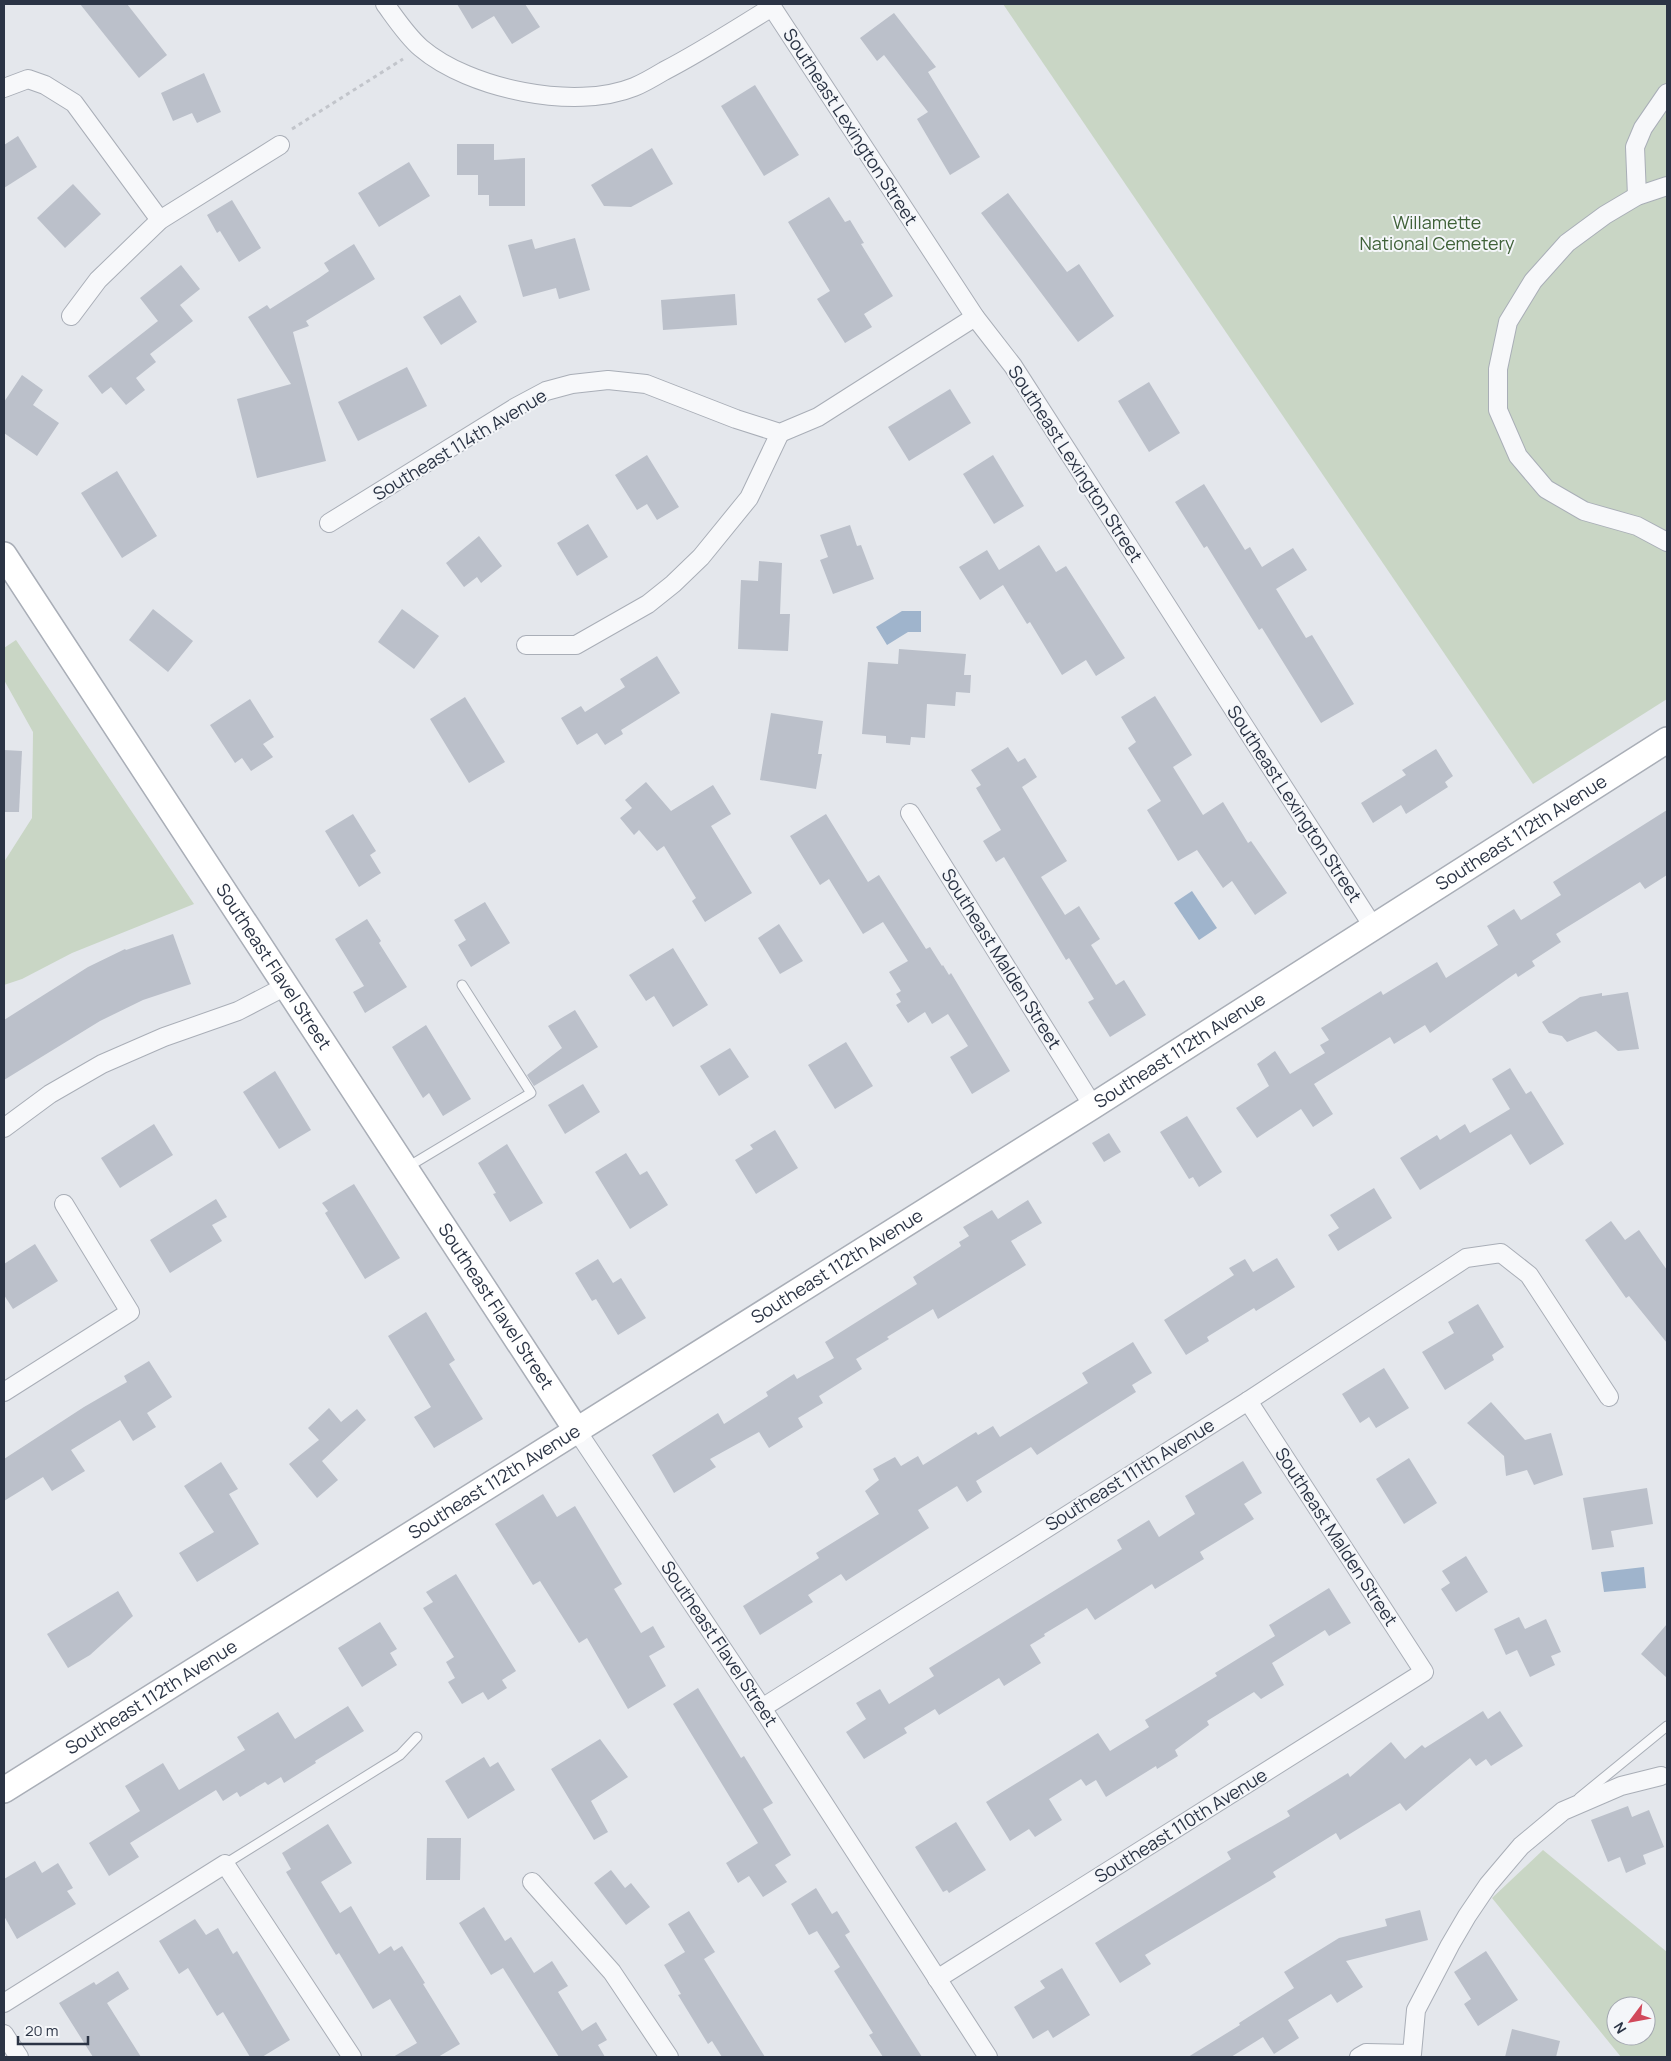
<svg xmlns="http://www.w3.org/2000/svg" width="1671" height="2061" font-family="Manrope,sans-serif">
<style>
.green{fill:#c9d6c5;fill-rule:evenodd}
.water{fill:#9fb4cc}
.building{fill:#bbc0ca}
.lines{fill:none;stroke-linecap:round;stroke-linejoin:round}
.lane-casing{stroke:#a9aeb7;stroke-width:11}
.street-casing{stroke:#a9aeb7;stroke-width:20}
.secondary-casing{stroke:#a9aeb7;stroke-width:28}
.path{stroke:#c2c5cb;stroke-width:3;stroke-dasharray:4 4;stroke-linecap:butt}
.lane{stroke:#f7f8fa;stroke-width:9}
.street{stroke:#f7f8fa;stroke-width:18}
.secondary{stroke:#fff;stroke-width:25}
.labels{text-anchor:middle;stroke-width:4;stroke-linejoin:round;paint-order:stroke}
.street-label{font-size:18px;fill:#2b3445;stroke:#f4f6f9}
.park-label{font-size:18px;fill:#3f6138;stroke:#f4f6f9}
</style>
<rect width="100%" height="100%" fill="#e4e7ec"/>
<g class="green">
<path d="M1003 4H1667V699L1533 784Z"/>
<path d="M16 640 194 904 72 953 22 979 4 985V862L32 818 33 732 4 680V648Z"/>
<path d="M1543 1850 1667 1952V2057H1621L1492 1898ZM1616 2006H1646V2036H1616Z"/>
</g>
<g class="water">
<path d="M902 611H921V632H908L887 645 876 627Z"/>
<path d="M1192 891 1217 928 1199 940 1174 903Z"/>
<path d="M1644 1567 1646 1588 1604 1592 1601 1572Z"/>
</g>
<g class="building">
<path d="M80 4H127L167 55 139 78Z"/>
<path d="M457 4H525L540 27 512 44 494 16 472 29Z"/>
<path d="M894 13 936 67 928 72 980 157 950 175 917 119 928 112 884 55 877 61 860 38Z"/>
<path d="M204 73 221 112 197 123 192 113 173 121 161 93Z"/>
<path d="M755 85 799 155 764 176 721 106Z"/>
<path d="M18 136 37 167 4 188V145Z"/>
<path d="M457 144H494V160L525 158V206H489V195H478V175H457Z"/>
<path d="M652 148 673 184 631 207 604 206 591 185Z"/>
<path d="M409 162 430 196 379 227 358 193Z"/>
<path d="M73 184 101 214 65 248 37 218Z"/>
<path d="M1008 193 1067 272 1079 264 1114 316 1078 342 981 213Z"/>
<path d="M829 197 845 222 850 220 864 243 861 244 893 296 864 314 872 327 845 343 817 299 830 291 788 222Z"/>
<path d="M232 200 261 248 239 262 220 231 217 233 207 215Z"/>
<path d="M575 238 590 290 559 299 556 288 523 297 508 245 532 239 535 249Z"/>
<path d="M354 244 375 279 306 321 309 326 293 332 326 461 257 478 237 399 291 384 248 317 267 305 270 309 319 278 329 271 324 263Z"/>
<path d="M181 265 200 289 180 305 193 321 150 354 156 362 136 378 145 390 126 405 111 387 102 394 88 376 158 321 140 298Z"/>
<path d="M735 294 737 325 663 330 661 300Z"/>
<path d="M460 295 477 322 441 345 423 317Z"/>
<path d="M407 367 427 406 358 441 338 402Z"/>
<path d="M22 375 43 390 33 405 59 423 37 456 4 433V402Z"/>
<path d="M1149 382 1180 433 1149 452 1118 401Z"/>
<path d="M950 389 971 423 909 461 888 427Z"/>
<path d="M647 455 679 507 657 520 647 504 637 510 615 475Z"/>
<path d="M993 455 1024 506 994 524 963 474Z"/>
<path d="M117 471 157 536 122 558 81 493Z"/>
<path d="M1204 484 1245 550 1250 547 1262 567 1293 548 1307 570 1276 589 1306 638 1312 635 1354 704 1321 723 1262 628 1259 630 1207 546 1204 548 1175 502Z"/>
<path d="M588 524 608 557 577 576 557 543Z"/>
<path d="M850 525 857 546 861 545 874 579 833 594 820 560 828 557 820 535Z"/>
<path d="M479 536 502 566 481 583 477 577 464 587 446 563Z"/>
<path d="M1039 545 1056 572 1066 566 1125 658 1096 676 1086 660 1062 675 1030 622 1027 624 1003 585 980 600 959 567 987 550 999 570Z"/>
<path d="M759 561 782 563 780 614H790L788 651 738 649 741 580 758 581Z"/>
<path d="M153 609 193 641 168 672 129 640Z"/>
<path d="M402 609 439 636 414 669 378 642Z"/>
<path d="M899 649 966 654 964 675H971L970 693 956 692 955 706 927 704 925 738 911 737 910 745 886 743V736L862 734 868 662 898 664Z"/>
<path d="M657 656 680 693 621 730 623 734 605 745 597 733 577 745 561 718 581 706 585 712 625 687 620 679Z"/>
<path d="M1155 696 1192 755 1173 767 1203 815 1223 802 1248 843 1251 841 1287 893 1255 915 1232 881 1223 888 1197 850 1178 861 1147 810 1161 801 1128 748 1136 742 1121 717Z"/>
<path d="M465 697 505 762 469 783 430 719Z"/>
<path d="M250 699 274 737 263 744 273 757 251 771 242 758 235 763 210 725Z"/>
<path d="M771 713 823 721 818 754H822L816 789 760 780Z"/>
<path d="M1008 747 1018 762 1025 758 1037 777 1022 787 1067 861 1041 877 1065 915 1079 906 1100 939 1091 945 1116 985 1124 980 1146 1015 1110 1037 1088 1002 1094 999 1069 958 1066 960 1004 857 996 862 983 841 1001 830 976 788 981 785 971 770Z"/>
<path d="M1436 749 1453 776 1445 782 1448 787 1406 814 1401 805 1373 823 1361 803 1406 775 1402 770Z"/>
<path d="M4 750 22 751 19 812H4Z"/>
<path d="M646 782 671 811 713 785 731 814 711 826 752 893 705 922 692 901 696 898 664 846 657 851 639 830 634 835 620 818 632 808 625 800Z"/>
<path d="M1667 810V875L1645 889 1640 882 1556 934 1561 942 1532 961 1535 966 1518 977 1516 973 1430 1033 1425 1025 1394 1044 1390 1037 1314 1084 1333 1114 1313 1127 1301 1109 1257 1138 1236 1108 1269 1086 1257 1064 1275 1051 1290 1074 1325 1053 1320 1045 1329 1040 1321 1028 1381 991 1383 995 1437 962 1446 978 1498 945 1487 926 1514 909 1521 920 1561 895 1553 882Z"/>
<path d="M353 814 376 851 370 855 381 873 359 887 325 831Z"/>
<path d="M826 814 868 882 879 875 926 949 930 947 942 966 943 965 949 975 951 973 1010 1071 972 1094 950 1057 968 1046 948 1014 932 1024 925 1012 908 1023 896 1005 901 1002 896 994 901 991 889 972 908 961 883 922 863 934 829 879 820 885 790 836Z"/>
<path d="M485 902 510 943 471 967 458 945 466 940 454 920Z"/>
<path d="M367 919 381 941 379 943 407 987 365 1013 353 992 364 986 335 939Z"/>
<path d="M779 924 803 961 780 974 758 938Z"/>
<path d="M173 934 191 984 143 1000 100 1021 4 1080V1020L88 967 125 949 126 950Z"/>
<path d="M673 948 708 1005 673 1027 654 996 646 1001 629 975Z"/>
<path d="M1628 992 1639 1049 1618 1051 1596 1031 1567 1042 1562 1036 1549 1033 1542 1022 1580 997 1602 993V996Z"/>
<path d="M575 1010 598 1047 534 1086 527 1075 562 1048 548 1026Z"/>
<path d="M426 1025 471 1099 443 1116 429 1093 423 1098 392 1047Z"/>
<path d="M846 1042 873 1086 835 1109 808 1065Z"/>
<path d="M730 1048 749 1077 719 1096 700 1066Z"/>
<path d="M1510 1068 1526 1094 1531 1091 1564 1144 1530 1165 1511 1134 1420 1190 1400 1158 1437 1135 1440 1140 1465 1124 1470 1133 1510 1109 1492 1079Z"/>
<path d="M275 1071 311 1130 279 1149 243 1092Z"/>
<path d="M583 1084 600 1112 565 1134 548 1105Z"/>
<path d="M1187 1116 1222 1172 1199 1187 1193 1177 1189 1179 1160 1132Z"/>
<path d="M154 1124 173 1155 120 1188 101 1158Z"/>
<path d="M775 1130 798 1168 756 1194 735 1160 753 1149 750 1145Z"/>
<path d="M1109 1133 1121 1152 1104 1162 1092 1143Z"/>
<path d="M507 1144 543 1203 510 1222 493 1194 496 1193 478 1163Z"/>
<path d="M626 1153 640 1175 647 1171 668 1205 630 1229 595 1172Z"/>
<path d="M354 1184 400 1258 365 1279 325 1213 328 1211 322 1203Z"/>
<path d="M1374 1188 1392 1218 1338 1251 1328 1235 1339 1228 1330 1215Z"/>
<path d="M216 1199 227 1217 212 1225 222 1241 170 1273 150 1240Z"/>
<path d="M1028 1200 1042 1223 1011 1241 1026 1265 938 1319 933 1309 887 1337 889 1339 856 1359 862 1369 819 1396 823 1403 798 1418 803 1427 769 1448 759 1432 710 1459 716 1467 674 1493 652 1455 718 1413 724 1424 768 1396 766 1392 794 1374 797 1379 834 1358 825 1342 917 1284 913 1277 961 1246 959 1242 969 1236 963 1227 992 1210 998 1219Z"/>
<path d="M1611 1221 1625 1240 1639 1230 1667 1270V1343L1629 1296 1626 1298 1585 1240Z"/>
<path d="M35 1244 58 1281 13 1309 4 1295V1264Z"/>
<path d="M1277 1258 1295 1287 1256 1311 1254 1308 1207 1337 1209 1341 1186 1355 1164 1320 1234 1275 1229 1268 1245 1259 1253 1272Z"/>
<path d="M598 1259 613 1283 621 1278 646 1318 618 1335 596 1299 592 1301 575 1273Z"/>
<path d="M1478 1304 1504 1347 1492 1355 1494 1360 1445 1390 1422 1352 1454 1333 1448 1322Z"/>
<path d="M426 1312 455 1360 449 1364 483 1419 434 1448 414 1417 431 1407 388 1336Z"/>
<path d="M1133 1342 1152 1373 1132 1385 1136 1392 1037 1455 1031 1447 976 1481 982 1492 967 1502 957 1486 918 1510 929 1528 846 1581 841 1574 808 1595 813 1602 760 1635 743 1606 819 1558 816 1553 879 1514 865 1491 879 1480 873 1469 895 1457 901 1466 918 1456 923 1465 976 1432 978 1435 993 1426 1000 1437 1088 1383 1082 1373Z"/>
<path d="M149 1361 172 1397 147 1413 156 1427 133 1441 120 1420 71 1450 85 1471 52 1491 43 1477 4 1501V1459L84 1407 127 1382 124 1376Z"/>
<path d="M1384 1368 1409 1408 1376 1428 1369 1417 1360 1423 1342 1394Z"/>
<path d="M1491 1402 1525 1440 1551 1433 1563 1475 1534 1485 1527 1470 1506 1476 1504 1456 1467 1423Z"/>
<path d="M329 1408 341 1422 357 1409 366 1420 322 1461 338 1480 317 1498 289 1464 319 1440 308 1428Z"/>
<path d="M1409 1458 1437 1503 1404 1524 1376 1479Z"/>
<path d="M1243 1461 1262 1493 1244 1504 1254 1519 1200 1552 1204 1559 1155 1589 1152 1584 1095 1620 1087 1608 1044 1634 1045 1636 1030 1645 1041 1663 1004 1686 999 1678 939 1715 935 1709 904 1728 907 1733 864 1759 846 1732 866 1719 856 1703 880 1689 889 1704 934 1676 929 1668 1122 1549 1117 1540 1149 1520 1159 1537 1195 1514 1185 1496Z"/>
<path d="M221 1462 238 1489 229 1494 259 1544 197 1582 179 1553 214 1532 184 1486Z"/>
<path d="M1647 1488 1653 1524 1611 1531 1614 1547 1592 1550 1583 1498Z"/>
<path d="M543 1494 557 1517 575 1506 622 1584 614 1589 641 1633 653 1626 665 1647 649 1656 666 1686 628 1709 587 1638 579 1643 540 1581 533 1585 495 1524Z"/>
<path d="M1466 1556 1488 1592 1456 1612 1441 1589 1450 1583 1442 1571Z"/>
<path d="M456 1574 516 1671 502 1680 507 1688 488 1700 483 1692 462 1704 448 1682 455 1678 446 1662 454 1657 423 1608 433 1602 426 1592Z"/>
<path d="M1329 1588 1351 1623 1329 1636 1325 1630 1272 1663 1284 1685 1261 1699 1254 1692 1207 1721 1209 1725 1175 1750 1178 1756 1157 1769 1156 1766 1106 1797 1096 1780 1086 1786 1081 1779 1049 1799 1062 1820 1035 1837 1029 1829 1010 1841 986 1802 1098 1733 1110 1751 1149 1727 1145 1720 1217 1676 1215 1673 1275 1636 1269 1625Z"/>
<path d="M118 1591 133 1616 90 1655 68 1668 47 1634Z"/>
<path d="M1519 1617 1525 1629 1546 1619 1561 1652 1551 1656 1555 1665 1530 1677 1517 1650 1506 1655 1494 1629Z"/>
<path d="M380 1622 397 1649 390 1653 397 1665 362 1687 338 1648Z"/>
<path d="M1667 1624V1678L1641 1654Z"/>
<path d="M698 1688 741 1758 744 1756 773 1803 763 1809 791 1855 775 1865 787 1882 763 1897 749 1876 738 1883 726 1863 758 1843 673 1704Z"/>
<path d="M348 1706 364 1731 315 1761 316 1763 284 1783 281 1777 268 1785 265 1782 240 1797 237 1792 223 1801 216 1790 130 1843 139 1857 109 1876 89 1843 140 1811 125 1786 163 1763 179 1790 245 1750 237 1737 278 1712 295 1739Z"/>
<path d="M1483 1711 1488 1719 1500 1711 1523 1746 1491 1766 1486 1759 1476 1766 1470 1758 1406 1811 1400 1803 1340 1840 1336 1833 1273 1872 1276 1877 1145 1955 1151 1964 1120 1983 1095 1943 1231 1859 1227 1852 1290 1816 1287 1811 1348 1773 1350 1777 1391 1742 1405 1759 1422 1745 1425 1748Z"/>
<path d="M600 1739 628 1777 591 1801 608 1832 594 1840 551 1769Z"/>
<path d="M484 1757 490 1767 498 1762 515 1790 468 1819 445 1781Z"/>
<path d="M1628 1806 1632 1817 1649 1810 1664 1847 1643 1855 1646 1864 1626 1873 1620 1857 1608 1862 1591 1820Z"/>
<path d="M956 1822 986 1870 949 1893 947 1890 943 1892 915 1847Z"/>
<path d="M328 1824 352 1863 321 1882 340 1913 351 1906 379 1954 391 1946 394 1951 402 1946 425 1983 423 1984 460 2044 438 2057H393L417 2043 390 1999 373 2009 339 1953 336 1955 286 1872 291 1869 282 1853Z"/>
<path d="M427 1838H461L460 1880H426Z"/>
<path d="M35 1861 42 1873 58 1863 73 1888 67 1891 76 1904 17 1939 4 1916V1879Z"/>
<path d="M611 1870 625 1888 631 1883 650 1907 626 1925 594 1883Z"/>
<path d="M816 1888 832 1914 837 1911 850 1932 845 1935 922 2057H883L869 2035 873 2033 834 1971 840 1967 817 1931 809 1935 791 1904Z"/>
<path d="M484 1907 505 1941 511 1937 534 1973 552 1961 568 1986 558 1992 582 2031 596 2022 607 2040 598 2045 605 2057H559L503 1968 491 1975 459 1923Z"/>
<path d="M1420 1910 1428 1940 1346 1961 1363 1987 1337 2003 1331 1994 1288 2020 1299 2038 1274 2054 1263 2037 1231 2057H1188L1240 2025 1239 2023 1294 1988 1284 1972 1339 1938 1387 1926 1385 1919Z"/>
<path d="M689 1911 715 1952 704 1959 765 2057H722L712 2041 708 2044 678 1995 681 1994 664 1965 685 1952 668 1924Z"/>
<path d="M195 1919 206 1935 218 1928 233 1954 237 1951 290 2040 262 2057H250L223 2012 217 2016 188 1968 179 1974 159 1941Z"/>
<path d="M1486 1951 1518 2000 1478 2026 1464 2004 1471 1999 1454 1972Z"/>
<path d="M1062 1968 1090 2015 1053 2038 1048 2030 1033 2039 1014 2007 1045 1988 1040 1981Z"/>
<path d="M118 1971 129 1989 107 2003 141 2057H93L59 2003 94 1982 96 1985Z"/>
<path d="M1512 2029 1560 2041 1556 2057H1505Z"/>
</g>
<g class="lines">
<defs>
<g id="lane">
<path d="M406 1168 531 1093 462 985"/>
<path d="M1579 1798 1667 1726"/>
<path d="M225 1864 400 1755 417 1737"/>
</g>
<g id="street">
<path d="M385 4C396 19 407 36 421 48 469 89 575 111 634 87 644 83 654 77 664 71 701 52 736 29 772 7"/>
<path d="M770 4 975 317 1013 366 1374 928"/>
<path d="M4 88 28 79 45 85 74 103 160 220"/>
<path d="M1667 186 1637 196 1605 215 1567 243 1533 281 1508 322 1498 369V410L1518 456 1546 489 1584 511 1637 526 1667 542"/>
<path d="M1637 196 1635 147 1643 128 1667 93"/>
<path d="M71 316 98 280 160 220 280 145"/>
<path d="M329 523 516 407 546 391 572 384 608 380 646 384 736 419 780 433 818 417 975 317"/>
<path d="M526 645H576L648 604 673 584 701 557 749 498 780 433"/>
<path d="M910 813 1093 1106"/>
<path d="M4 1128 50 1094 102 1064 164 1037 238 1011 286 986"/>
<path d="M4 1392 130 1312 64 1204"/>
<path id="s1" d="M577 1431 762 1708 988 2057"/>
<path d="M762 1708 1248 1401 1466 1258 1501 1253 1529 1275 1609 1397"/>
<path d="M532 1882 612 1972 669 2057"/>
<path d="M937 1979 1424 1672 1248 1401"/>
<path d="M4 2003 225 1864 352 2057"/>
<path d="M4 2034 19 2057"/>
<path d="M1359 2057 1366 2053 1412 2054 1416 2010 1450 1945 1467 1916 1488 1885 1521 1846 1563 1811 1621 1786 1661 1776"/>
</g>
<g id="secondary">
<path id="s2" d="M4 555 577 1431"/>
<path id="s3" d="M4 1790 1093 1106 1667 740"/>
</g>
</defs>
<use href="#lane" class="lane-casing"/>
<use href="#street" class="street-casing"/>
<use href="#secondary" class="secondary-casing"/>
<path class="path" d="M292 129 403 59"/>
<use href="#lane" class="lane"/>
<use href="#street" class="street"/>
<use href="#secondary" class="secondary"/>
</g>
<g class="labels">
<g class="street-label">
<text transform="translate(850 127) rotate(57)" y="6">Southeast Lexington Street</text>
<text transform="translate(460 445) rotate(-31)" y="6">Southeast 114th Avenue</text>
<text transform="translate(1075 464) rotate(57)" y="6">Southeast Lexington Street</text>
<text transform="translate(1294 804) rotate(57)" y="6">Southeast Lexington Street</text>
<text dy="6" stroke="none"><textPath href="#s3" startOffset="1794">Southeast 112th Avenue</textPath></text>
<text transform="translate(1001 959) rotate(58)" y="6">Southeast Malden Street</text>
<text dy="6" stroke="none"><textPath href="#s2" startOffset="492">Southeast Flavel Street</textPath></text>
<text dy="6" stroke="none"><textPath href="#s3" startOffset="1389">Southeast 112th Avenue</textPath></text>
<text dy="6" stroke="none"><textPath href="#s3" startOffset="984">Southeast 112th Avenue</textPath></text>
<text dy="6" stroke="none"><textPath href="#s2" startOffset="898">Southeast Flavel Street</textPath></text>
<text transform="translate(1130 1475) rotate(-32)" y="6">Southeast 111th Avenue</text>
<text dy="6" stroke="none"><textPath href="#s3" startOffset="579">Southeast 112th Avenue</textPath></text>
<text transform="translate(1336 1537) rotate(57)" y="6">Southeast Malden Street</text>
<text dy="6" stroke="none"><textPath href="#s1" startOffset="256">Southeast Flavel Street</textPath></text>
<text dy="6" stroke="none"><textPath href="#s3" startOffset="174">Southeast 112th Avenue</textPath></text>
<text transform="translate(1181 1826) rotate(-32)" y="6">Southeast 110th Avenue</text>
</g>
<g class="park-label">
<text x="1437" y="229">Willamette<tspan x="1437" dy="21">National Cemetery</tspan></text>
</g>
</g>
<rect width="1671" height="2061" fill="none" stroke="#2b3445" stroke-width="10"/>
<g transform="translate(1631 2021) rotate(238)"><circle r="24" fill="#f4f6f9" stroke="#a4a8b1"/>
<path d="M0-4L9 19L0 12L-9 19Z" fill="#d1495b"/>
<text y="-8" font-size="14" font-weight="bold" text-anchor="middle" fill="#2b3445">N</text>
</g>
<path d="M18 2036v8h70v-8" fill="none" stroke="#2b3445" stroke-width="2.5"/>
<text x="25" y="2036" font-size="15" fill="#2b3445" stroke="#f4f6f9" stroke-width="4" paint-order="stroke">20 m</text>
</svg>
